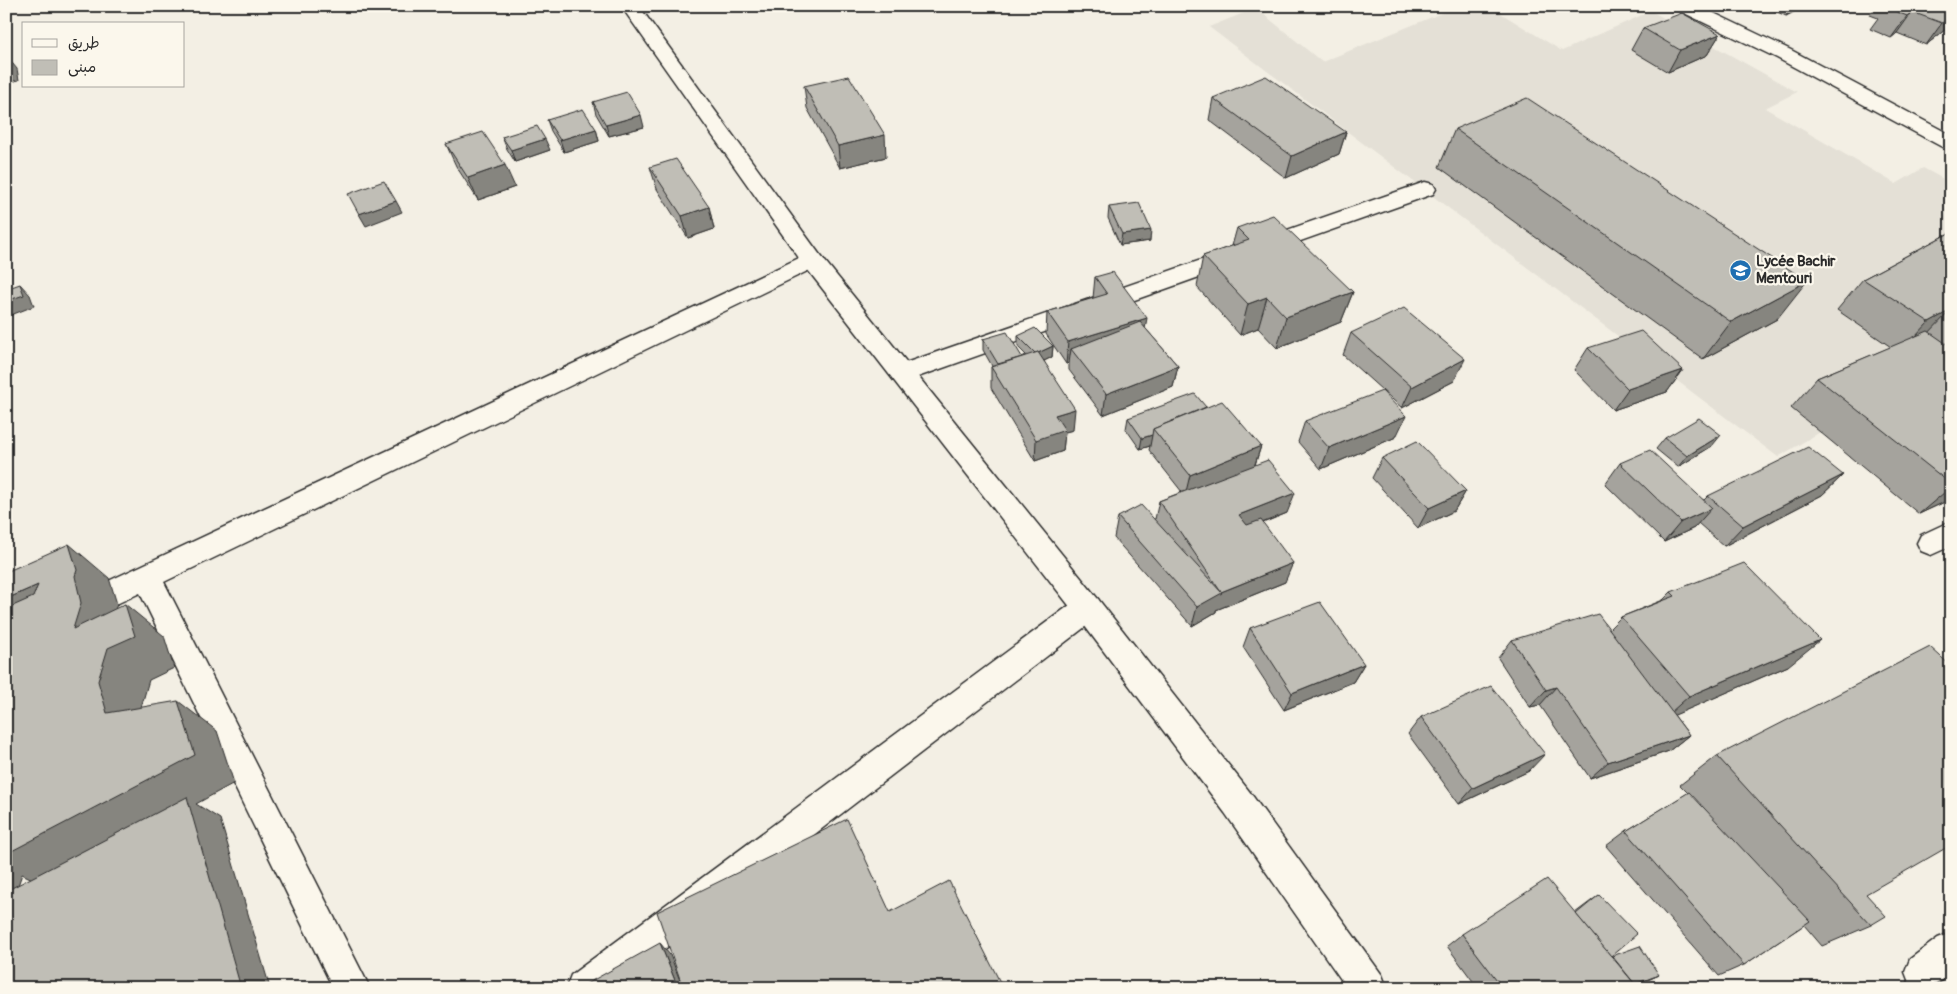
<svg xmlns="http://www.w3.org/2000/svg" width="1957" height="994" font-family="Pangolin,'Playpen Sans Arabic',sans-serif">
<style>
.built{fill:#e4e0d6}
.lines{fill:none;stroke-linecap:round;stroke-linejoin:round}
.street-casing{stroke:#2b2b2b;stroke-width:3}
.secondary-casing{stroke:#2b2b2b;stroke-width:3}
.street{fill:#fbf7ec;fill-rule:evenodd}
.secondary{fill:#fbf7ec;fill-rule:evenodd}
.wall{fill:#a5a39d;stroke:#2b2b2b}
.shaded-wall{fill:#86857f;stroke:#2b2b2b}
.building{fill:#c0beb6;stroke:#2b2b2b}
.labels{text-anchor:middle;stroke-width:4.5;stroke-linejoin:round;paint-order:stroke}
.poi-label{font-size:15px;font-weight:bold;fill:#2b2b2b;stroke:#fbf7ec;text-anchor:start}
</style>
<rect width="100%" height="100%" fill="#f3efe4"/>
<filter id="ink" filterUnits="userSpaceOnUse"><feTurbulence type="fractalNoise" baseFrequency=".02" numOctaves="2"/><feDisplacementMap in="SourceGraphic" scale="10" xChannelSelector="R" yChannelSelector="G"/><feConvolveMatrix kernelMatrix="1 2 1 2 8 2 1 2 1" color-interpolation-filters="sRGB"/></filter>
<g filter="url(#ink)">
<path class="built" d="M1459 6H1489L1562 51 1651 11 1797 92 1765 108 1896 184 1923 168 1951 183V355L1778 457 1209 27 1256 8 1322 62Z"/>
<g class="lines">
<defs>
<g id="street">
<path d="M1675 6H1699L1791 50 1951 135V150L1944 148 1777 58 1678 10Z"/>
<path d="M1425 182 1433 184 1436 189 1433 194 912 379 903 382 894 379 890 373 894 367Z"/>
<path d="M812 252 820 255 824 260 820 265 164 582 370 988H333L140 593 80 621 70 617 65 608 70 599Z"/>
<path d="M1951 521V546L1931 555 1921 551 1917 543 1921 535Z"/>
<path d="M1088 595 1098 599 1103 608 1098 617 614 988H566L571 975 1078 599Z"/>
<path d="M1951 933V974C1937 984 1927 992 1910 985L1905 972 1910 959 1938 938Z"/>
</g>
<path id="secondary" d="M621 6H639L820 255 1098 599 1249 791 1382 975 1387 988H1347L1225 813 1078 617 804 265Z"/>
</defs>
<use href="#street" class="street-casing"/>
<use href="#secondary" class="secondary-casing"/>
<use href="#street" class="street"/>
<use href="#secondary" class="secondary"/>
</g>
<g class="wall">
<path d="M1764 6H1805L1786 16Z"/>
<path d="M1876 6H1951V25L1926 45 1897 33 1891 38 1870 29 1878 18 1870 15Z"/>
<path d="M1643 28 1720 34 1707 55 1668 72 1631 50Z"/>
<path d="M804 86 886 157 840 168 807 108Z"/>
<path d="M1213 98 1346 132 1339 154 1286 178 1209 120Z"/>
<path d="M593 102 644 127 609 136 596 114Z"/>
<path d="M547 120 596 129 599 141 564 152 551 131Z"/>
<path d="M1455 129 1777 319 1703 359 1439 167Z"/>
<path d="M502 137 550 150 515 162 507 149Z"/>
<path d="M446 144 515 187 478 200 456 166Z"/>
<path d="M650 167 709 207 714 229 688 238 657 189Z"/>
<path d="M1109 207 1150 241 1120 245 1108 218Z"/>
<path d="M1237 228 1353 292 1341 322 1277 348 1258 328 1240 335 1197 287 1203 256 1232 246Z"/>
<path d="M1951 232V499L1919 514 1791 408 1817 378 1891 347 1837 310 1863 279Z"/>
<path d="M1095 277 1145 328 1178 366 1173 387 1103 415 1069 370V363L1066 364 1046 334 1047 312 1093 298Z"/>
<path d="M1351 333 1454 381 1402 408 1343 355Z"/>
<path d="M1018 336 1053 346 1052 357 1044 361 1073 430 1065 432 1063 451 1035 461 991 388V367L992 366 983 350V339L1022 357 1026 355 1018 347Z"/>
<path d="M1588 348 1683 370 1667 392 1613 410 1574 370Z"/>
<path d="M1206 407 1261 446 1255 465 1287 513 1263 523 1285 582 1216 610V612L1192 626 1114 538 1118 517 1155 519 1159 501 1182 492 1149 450 1150 446 1140 449 1126 429 1128 418Z"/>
<path d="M1305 421 1396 437 1321 469 1298 442Z"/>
<path d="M1665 438 1712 446 1678 467 1656 449Z"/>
<path d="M1382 458 1466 491 1454 511 1418 528 1372 478Z"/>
<path d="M1620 463 1704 500 1708 496 1843 475 1822 495 1724 546 1698 523 1694 528 1664 542 1605 484Z"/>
<path d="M1671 592 1788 666 1674 715 1689 735 1669 751 1590 778 1540 705 1530 707 1498 658 1512 640 1609 629 1621 617 1663 600Z"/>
<path d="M1250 628 1364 664 1353 682 1284 710 1243 647Z"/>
<path d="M1421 717 1529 771 1459 804 1408 734Z"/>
<path d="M1717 756 1866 894 1871 925 1822 946 1804 925 1744 965 1719 976 1606 846 1626 831 1688 793 1680 785Z"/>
<path d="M1599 895 1611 956 1659 975 1636 985 1638 988H1478L1447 946 1462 934 1575 913Z"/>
</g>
<g class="shaded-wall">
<path d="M1792 6H1805L1786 16Z"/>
<path d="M1912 12 1897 33 1891 38 1907 16Z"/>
<path d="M1951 16V25L1926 45 1942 23Z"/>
<path d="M1720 34 1707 55 1668 72 1680 50Z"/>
<path d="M8 58 17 69 19 80 6 83V69Z"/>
<path d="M641 115 644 127 609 136 606 125Z"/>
<path d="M596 129 599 141 564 152 560 140Z"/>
<path d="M1346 132 1339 154 1286 178 1292 156Z"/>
<path d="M885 135 886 157 840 168 838 146Z"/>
<path d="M545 139 550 150 515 162 511 150Z"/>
<path d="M505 165 515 187 478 200 468 178Z"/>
<path d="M396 201 402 212 366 226 359 214Z"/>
<path d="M709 207 714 229 688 238 682 216Z"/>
<path d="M1151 230 1150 241 1120 245 1122 234Z"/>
<path d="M1807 281 1777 319 1703 359 1731 322Z"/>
<path d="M20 284 30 295 34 306 6 317V301Z"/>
<path d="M1353 292 1341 322 1277 348 1286 317Z"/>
<path d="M1267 297 1258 328 1240 335 1248 304Z"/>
<path d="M1951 310 1922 340 1900 353 1929 322Z"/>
<path d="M1147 318 1143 340 1071 349 1069 363 1066 364 1068 342Z"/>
<path d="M1053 346 1052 357 1036 365V354Z"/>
<path d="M1465 359 1454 381 1402 408 1412 387Z"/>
<path d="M1178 366 1173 387 1103 415 1106 394Z"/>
<path d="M1683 370 1667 392 1613 410 1628 389Z"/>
<path d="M1075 409 1073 430 1065 432 1063 451 1035 461 1036 440 1055 415Z"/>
<path d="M1406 416 1396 437 1321 469 1329 448Z"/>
<path d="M1152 435 1150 446 1140 449 1142 438Z"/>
<path d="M1721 435 1712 446 1678 467 1687 456Z"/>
<path d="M1261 446 1254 467 1185 496 1190 475Z"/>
<path d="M1843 475 1822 495 1724 546 1743 526Z"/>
<path d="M1951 487V499L1919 514Z"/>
<path d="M1466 491 1454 511 1418 528 1429 508Z"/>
<path d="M1295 493 1287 513 1232 535 1239 515Z"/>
<path d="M1712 508 1694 528 1664 542 1681 522Z"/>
<path d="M69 544 109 578 117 604 115 610 125 604 164 636 174 668 149 680 140 711 149 742 6 652V599L38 585 75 576Z"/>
<path d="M1293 563 1285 582 1216 610V612L1192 626 1197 607 1221 592Z"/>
<path d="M1820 640 1788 666 1661 721 1689 696Z"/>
<path d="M1364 664 1353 682 1284 710 1292 693Z"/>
<path d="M1556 687 1540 705 1530 707 1546 690Z"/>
<path d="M178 701 217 731 234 783 196 804 220 819 270 988H241L45 885 22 874 6 920V829Z"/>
<path d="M1689 735 1669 751 1590 778 1608 762Z"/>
<path d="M1545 754 1529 771 1459 804 1473 788Z"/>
<path d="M660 943 670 955 683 988H678Z"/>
<path d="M1659 975 1630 988H1627Z"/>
</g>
<g class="building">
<path d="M1886 6H1951V16L1942 23 1912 12 1907 16 1885 7Z"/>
<path d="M1682 13 1720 34 1680 50 1643 28Z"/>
<path d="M8 58 11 68 6 69V59Z"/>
<path d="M849 76 885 135 838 146 804 86Z"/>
<path d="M1266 76 1346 132 1292 156 1213 98Z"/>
<path d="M627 92 641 115 606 125 593 102Z"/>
<path d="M1527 98 1807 281 1731 322 1455 129Z"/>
<path d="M583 109 596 129 560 140 547 120Z"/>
<path d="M537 126 545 139 511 150 502 137Z"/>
<path d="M483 132 505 165 468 178 446 144Z"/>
<path d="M676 159 709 207 682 216 650 167Z"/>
<path d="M384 181 396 201 359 214 348 194Z"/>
<path d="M1139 203 1151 230 1122 234 1109 207Z"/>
<path d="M1273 215 1353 292 1286 317 1267 297 1248 304 1203 256 1249 240 1237 228Z"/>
<path d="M1951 232V310L1929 322 1863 279Z"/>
<path d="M1113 272 1147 318 1068 342 1047 312 1107 294 1095 277Z"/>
<path d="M20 284 24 295 6 301V289Z"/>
<path d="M1404 308 1465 359 1412 387 1351 333Z"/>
<path d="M1140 322 1178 366 1106 394 1071 349Z"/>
<path d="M1035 328 1053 346 1038 353V352L1035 353 1018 336Z"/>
<path d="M1641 331 1683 370 1628 389 1588 348Z"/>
<path d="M1928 331 1951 347V484L1817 378Z"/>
<path d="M1007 332 1022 357 998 364 983 339Z"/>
<path d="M1038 352 1075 409 1055 415 1065 430 1036 440 991 367Z"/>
<path d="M1382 391 1406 416 1329 448 1305 421Z"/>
<path d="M1195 394 1206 407 1153 429 1152 435 1142 438 1128 418Z"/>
<path d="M1222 401 1261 446 1190 475 1153 429Z"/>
<path d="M1699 418 1721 435 1687 456 1665 438Z"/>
<path d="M1417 441 1466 491 1429 508 1382 458Z"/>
<path d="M1808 447 1843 475 1743 526 1708 496Z"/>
<path d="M1650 450 1712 508 1681 522 1620 463Z"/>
<path d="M1268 460 1295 493 1239 515 1247 525 1261 520 1293 563 1221 592 1159 501Z"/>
<path d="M1141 505 1222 593 1197 607 1118 517Z"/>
<path d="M69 544 77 570 75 576 81 603 73 629 125 604 135 636 108 648 98 681 107 713 178 701 195 755 6 854V609L33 597 38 585 6 599V572Z"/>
<path d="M1744 563 1820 640 1689 696 1621 617 1675 596 1671 592Z"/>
<path d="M1320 602 1364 664 1292 693 1250 628Z"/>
<path d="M1598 614 1689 735 1608 762 1556 687 1546 690 1512 640Z"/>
<path d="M1930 647 1951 666V845L1866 894 1886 916 1871 925 1717 756Z"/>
<path d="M1491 686 1545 754 1473 788 1421 717Z"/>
<path d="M1689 792 1810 921 1744 965 1626 831Z"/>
<path d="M187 797 241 988H6V891Z"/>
<path d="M847 819 890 912 949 881 1003 988H683L657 912Z"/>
<path d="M1547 879 1638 988H1503L1462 934Z"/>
<path d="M1599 895 1637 934 1611 956 1576 914Z"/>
<path d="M660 943 678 988H579Z"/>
<path d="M1640 946 1659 975 1635 984 1612 956Z"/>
</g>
</g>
<defs>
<symbol id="school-disc" viewBox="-11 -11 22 22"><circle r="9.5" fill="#1f6fb2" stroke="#fbf7ec"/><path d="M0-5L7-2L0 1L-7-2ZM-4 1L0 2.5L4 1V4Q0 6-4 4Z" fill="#fff"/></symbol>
</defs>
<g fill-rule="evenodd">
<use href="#school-disc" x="1728" y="258" width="25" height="25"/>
</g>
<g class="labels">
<g class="poi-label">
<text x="1756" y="266">Lycée Bachir<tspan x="1756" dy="17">Mentouri</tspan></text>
</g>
</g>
<rect width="1957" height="994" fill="none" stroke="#fbf7ec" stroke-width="25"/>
<rect x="12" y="12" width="1932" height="969" fill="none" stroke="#2b2b2b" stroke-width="2" filter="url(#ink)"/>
<rect x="22" y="22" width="162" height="65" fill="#fbf7ec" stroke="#a8a59f"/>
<rect x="32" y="39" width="25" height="8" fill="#fbf7ec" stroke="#a8a59f"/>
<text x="68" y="48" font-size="15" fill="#2b2b2b">طريق</text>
<rect x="32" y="60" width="25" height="15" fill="#c0beb6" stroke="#a8a59f"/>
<text x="68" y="72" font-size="15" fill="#2b2b2b">مبنى</text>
</svg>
